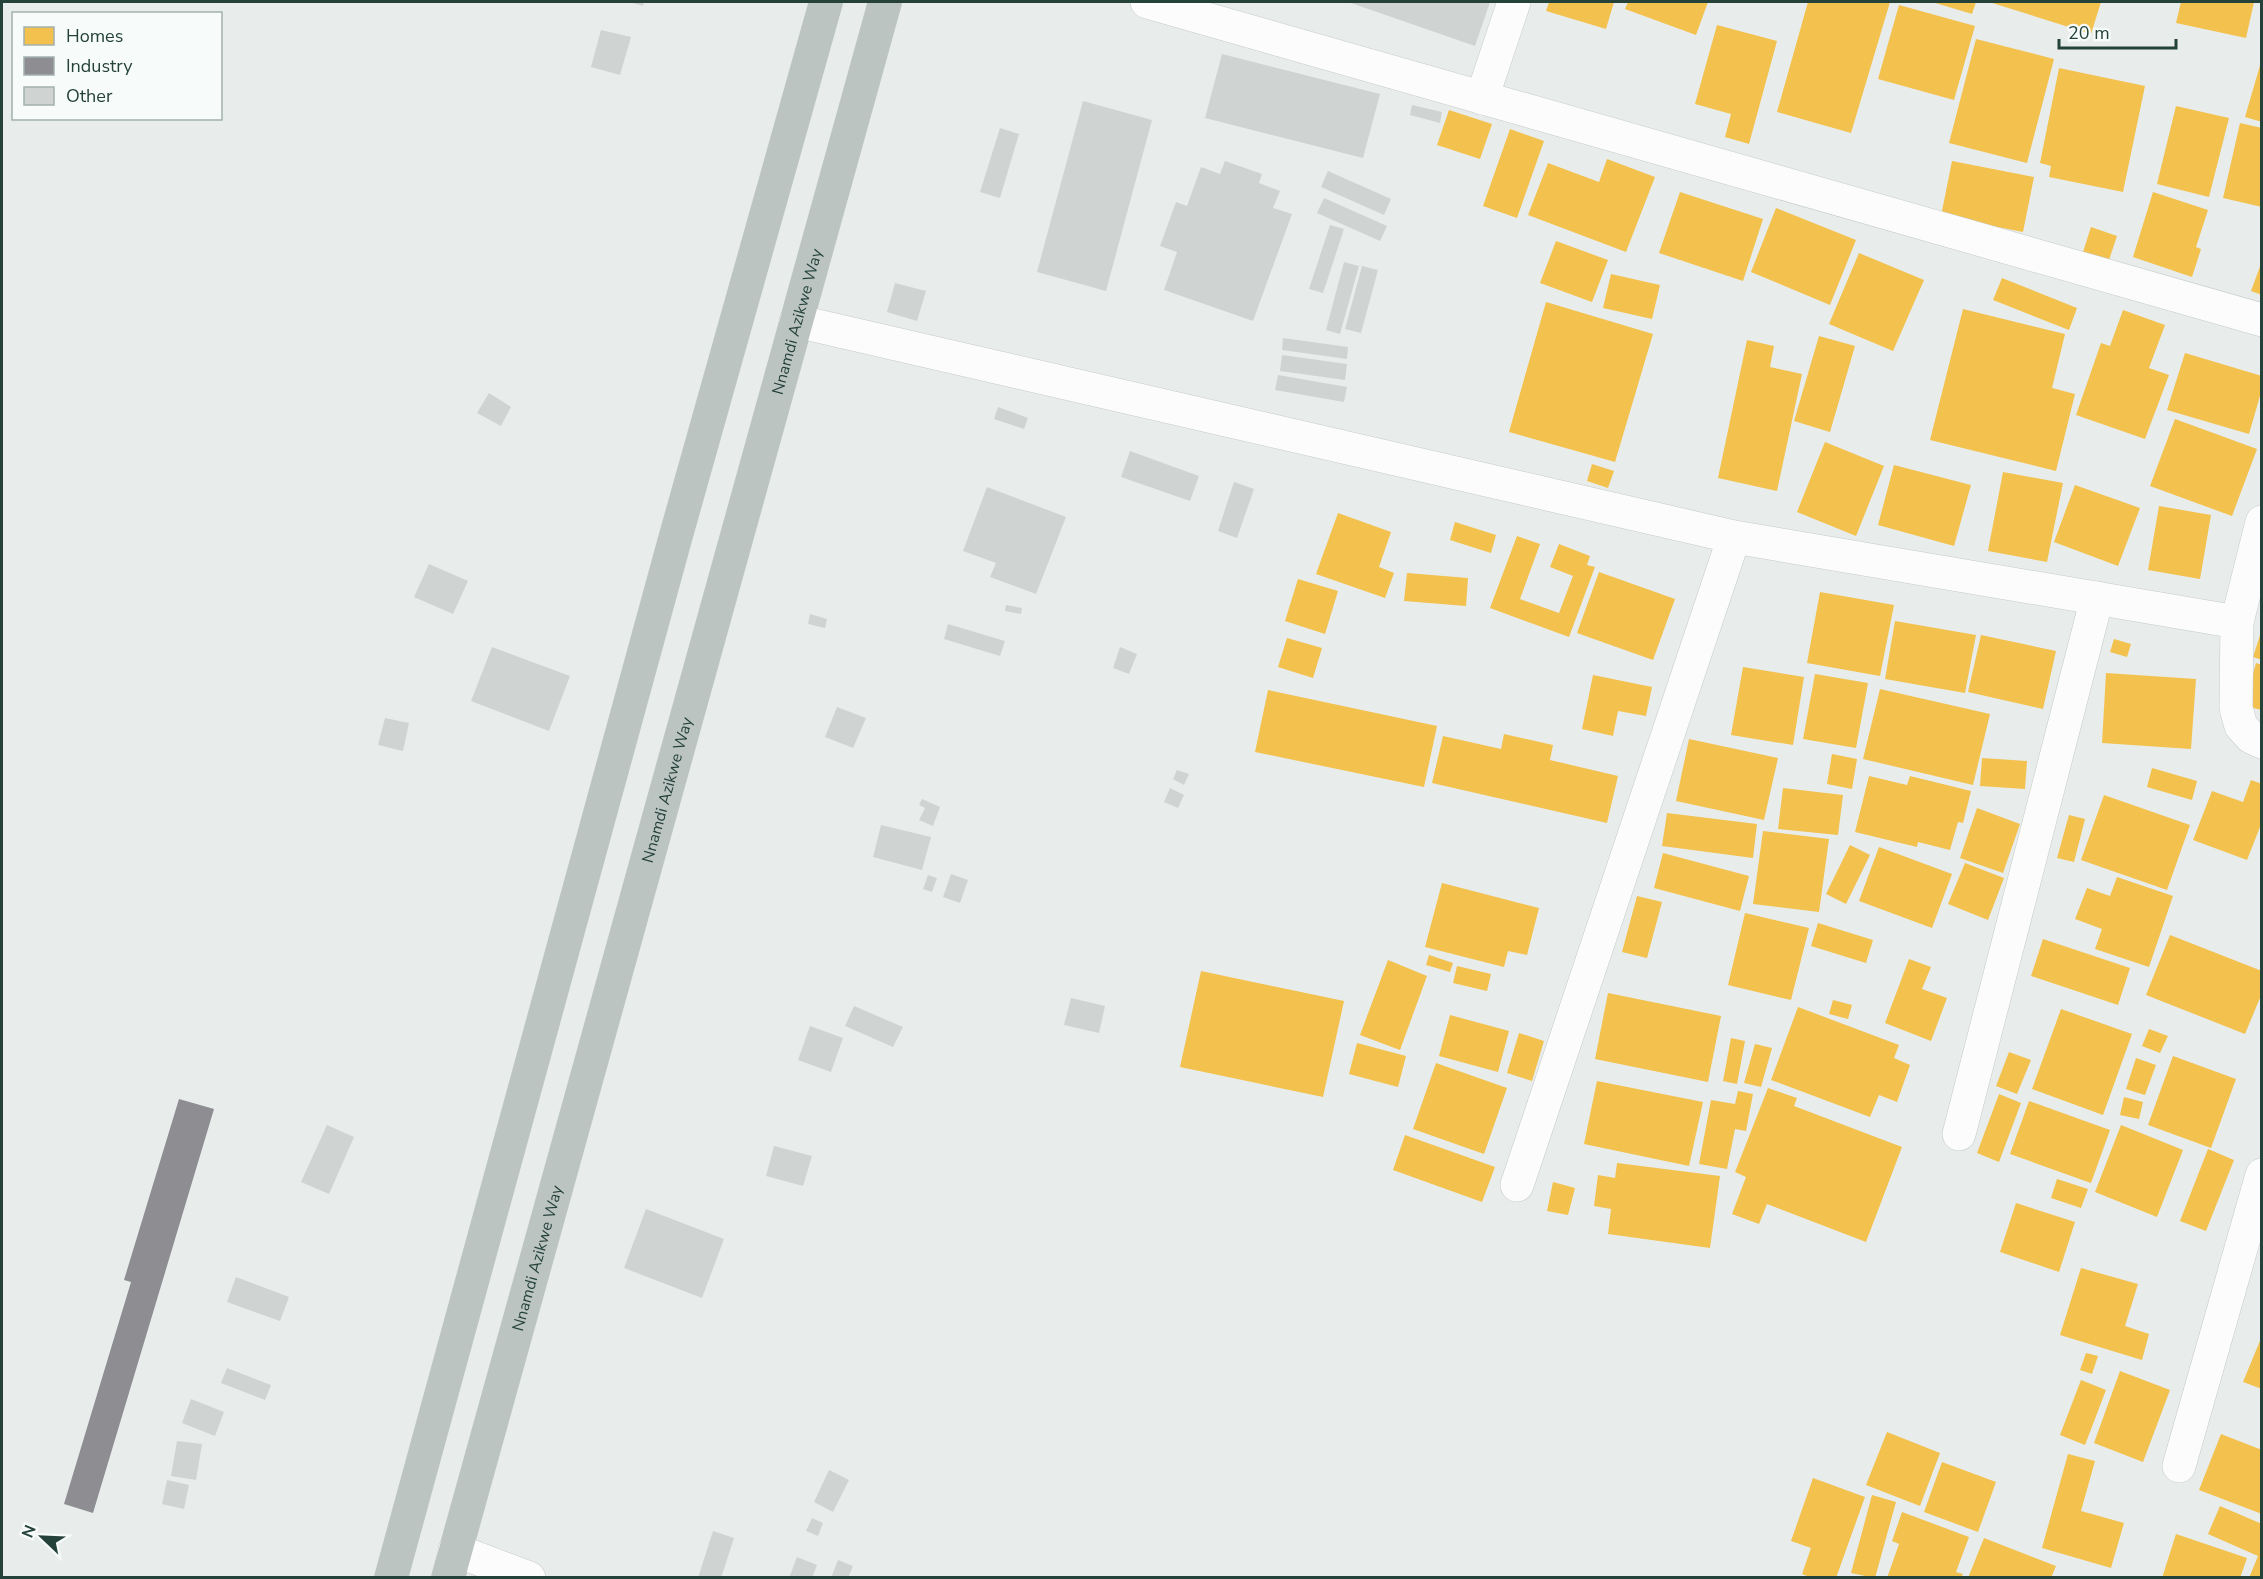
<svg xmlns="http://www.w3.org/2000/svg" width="2263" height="1579" font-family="'Nunito Sans',sans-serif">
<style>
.homes{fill:#f2c14e}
.industry{fill:#8d8d92}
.building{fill:#cfd4d2}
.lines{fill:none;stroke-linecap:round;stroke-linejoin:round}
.street-casing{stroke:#c5cac8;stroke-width:34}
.highway-casing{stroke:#c3ccc9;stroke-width:34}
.street{stroke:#fcfcfc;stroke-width:33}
.highway{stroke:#bcc4c2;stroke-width:33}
.labels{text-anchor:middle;stroke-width:6;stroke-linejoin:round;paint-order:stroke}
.street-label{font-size:16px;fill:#24423a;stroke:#f7fbf9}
</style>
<rect width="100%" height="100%" fill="#e8edeb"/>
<g class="homes">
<path d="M1549 2H1614L1606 29 1546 11Z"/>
<path d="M1628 2H1708L1696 35 1625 9Z"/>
<path d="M1808 2H1890L1851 133 1777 112Z"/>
<path d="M1932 2H1976L1972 14Z"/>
<path d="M1989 2H2101L2091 34Z"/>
<path d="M2181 2H2254L2246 38 2176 23Z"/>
<path d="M1899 5 1975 26 1954 100 1878 79Z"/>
<path d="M1717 25 1777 41 1749 144 1725 137 1731 114 1695 104Z"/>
<path d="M1976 39 2054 59 2027 163 1949 143Z"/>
<path d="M2261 62H2262V122L2245 117Z"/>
<path d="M2059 68 2145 86 2123 192 2049 177 2051 166 2040 163Z"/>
<path d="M2176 106 2229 118 2209 197 2157 184Z"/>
<path d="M1449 110 1492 124 1480 159 1437 145Z"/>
<path d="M2240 123 2262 128V207L2223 198Z"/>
<path d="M1510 129 1544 141 1517 218 1483 206Z"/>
<path d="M1607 159 1655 177 1626 252 1528 215 1548 163 1599 182Z"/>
<path d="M1952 161 2034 177 2023 232 1941 216Z"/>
<path d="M1680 192 1763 219 1743 281 1659 253Z"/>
<path d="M2153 192 2208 210 2196 247 2201 249 2192 277 2133 257Z"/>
<path d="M1776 208 1856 240 1830 305 1751 272Z"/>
<path d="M2091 227 2117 236 2108 263 2082 255Z"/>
<path d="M1556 241 1608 260 1592 302 1540 283Z"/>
<path d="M1859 253 1924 280 1893 351 1829 324Z"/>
<path d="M2262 261V295L2251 291Z"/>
<path d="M1611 274 1660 285 1652 319 1603 308Z"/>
<path d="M2002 278 2077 308 2069 330 1993 300Z"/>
<path d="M1546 302 1653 334 1615 462 1509 432Z"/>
<path d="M1963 309 2065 334 2052 388 2075 394 2056 471 1930 440Z"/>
<path d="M2123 310 2165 325 2149 368 2169 375 2145 439 2076 415 2101 343 2110 346Z"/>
<path d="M1819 336 1855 346 1830 432 1794 421Z"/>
<path d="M1747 340 1774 346 1770 367 1802 374 1777 491 1718 478Z"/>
<path d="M2185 353 2262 376V389L2249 434 2167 410Z"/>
<path d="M2175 419 2257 449 2232 516 2150 486Z"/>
<path d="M1825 442 1884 466 1856 536 1797 512Z"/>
<path d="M1592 464 1614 471 1608 488 1587 481Z"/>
<path d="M1894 465 1971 485 1954 546 1878 525Z"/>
<path d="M2003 472 2063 483 2047 562 1988 551Z"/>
<path d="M2075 485 2140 508 2118 566 2054 542Z"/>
<path d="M2159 506 2211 515 2200 579 2148 570Z"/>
<path d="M1338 513 1391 532 1379 567 1394 573 1385 598 1316 574Z"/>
<path d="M1455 522 1496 535 1491 553 1450 540Z"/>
<path d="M1517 536 1540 544 1520 599 1559 613 1573 576 1550 567 1559 544 1590 556 1587 565 1595 567 1569 637 1490 608Z"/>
<path d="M1599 572 1675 599 1653 660 1577 633Z"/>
<path d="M1407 573 1468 578 1466 606 1404 601Z"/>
<path d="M1298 579 1338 591 1325 634 1285 621Z"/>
<path d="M1820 592 1894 605 1880 676 1807 663Z"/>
<path d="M1895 621 1976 635 1965 693 1885 679Z"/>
<path d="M2262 629V660L2253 657Z"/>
<path d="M1981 635 2056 651 2043 709 1968 692Z"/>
<path d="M1287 638 1322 648 1313 678 1278 667Z"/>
<path d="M2114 639 2131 644 2127 657 2110 652Z"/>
<path d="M2256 663 2262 665V710L2244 706Z"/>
<path d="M1743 667 1804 677 1793 745 1731 735Z"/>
<path d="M2106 673 2196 679 2191 749 2102 743Z"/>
<path d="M1815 674 1868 683 1856 748 1803 739Z"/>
<path d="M1593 675 1652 687 1646 716 1618 711 1613 736 1582 729Z"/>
<path d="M1880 689 1990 714 1973 785 1863 759Z"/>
<path d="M1268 690 1437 726 1424 787 1255 752Z"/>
<path d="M1504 734 1553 745 1550 760 1618 776 1607 823 1432 783 1443 736 1501 749Z"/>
<path d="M1689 739 1778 758 1764 820 1676 801Z"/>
<path d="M1832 754 1857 759 1852 789 1827 784Z"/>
<path d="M1982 758 2027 761 2025 789 1980 786Z"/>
<path d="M2152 768 2197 781 2192 800 2147 787Z"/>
<path d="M1869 776 1907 785 1910 776 1971 791 1963 823 1958 822 1950 850 1918 842 1917 847 1855 832Z"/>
<path d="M2251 780 2262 784V822L2247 860 2193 840 2212 791 2243 802Z"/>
<path d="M1783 788 1843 795 1838 835 1778 829Z"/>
<path d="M2104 795 2190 825 2167 890 2081 860Z"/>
<path d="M1977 808 2020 824 2003 873 1960 858Z"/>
<path d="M1667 813 1757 824 1753 858 1662 846Z"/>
<path d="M2069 815 2085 819 2074 862 2057 858Z"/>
<path d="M1763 831 1829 839 1819 912 1753 904Z"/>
<path d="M1850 845 1870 855 1846 904 1826 894Z"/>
<path d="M1879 847 1952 874 1932 928 1859 901Z"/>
<path d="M1663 853 1749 876 1740 911 1654 888Z"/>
<path d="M1965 863 2004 878 1988 920 1948 904Z"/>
<path d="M2117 877 2173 896 2149 967 2095 949 2102 929 2075 919 2087 888 2110 896Z"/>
<path d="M1442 883 1539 908 1527 955 1508 951 1504 967 1425 947Z"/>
<path d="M1637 896 1662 902 1647 958 1622 952Z"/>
<path d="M1745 913 1809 928 1791 1000 1728 985Z"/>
<path d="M1818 923 1873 940 1866 963 1811 946Z"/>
<path d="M2170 935 2262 971V993L2245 1034 2146 995Z"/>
<path d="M2043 939 2130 968 2118 1005 2031 976Z"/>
<path d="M1429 955 1453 963 1450 972 1426 965Z"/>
<path d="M1909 959 1931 967 1922 989 1947 998 1931 1041 1885 1023Z"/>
<path d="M1388 960 1427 976 1400 1050 1360 1035Z"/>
<path d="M1457 966 1491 974 1487 991 1453 983Z"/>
<path d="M1201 971 1344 1001 1323 1097 1180 1067Z"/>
<path d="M1608 993 1721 1016 1708 1082 1595 1059Z"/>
<path d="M1833 1000 1852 1005 1848 1019 1829 1014Z"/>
<path d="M1798 1007 1899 1045 1894 1058 1910 1065 1897 1102 1879 1095 1870 1117 1771 1080Z"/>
<path d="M2061 1009 2132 1034 2103 1115 2032 1089Z"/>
<path d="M1450 1015 1509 1031 1498 1072 1439 1056Z"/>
<path d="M2149 1029 2168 1036 2160 1053 2142 1046Z"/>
<path d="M1519 1033 1544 1041 1532 1081 1507 1073Z"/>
<path d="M1731 1038 1745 1041 1737 1084 1723 1081Z"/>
<path d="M1357 1043 1406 1056 1398 1087 1349 1074Z"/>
<path d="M1755 1044 1772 1048 1761 1087 1744 1083Z"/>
<path d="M2009 1052 2031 1060 2017 1094 1996 1086Z"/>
<path d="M2173 1056 2236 1079 2211 1148 2148 1125Z"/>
<path d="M2136 1058 2156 1065 2145 1095 2126 1089Z"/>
<path d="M1436 1063 1507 1088 1484 1154 1413 1129Z"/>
<path d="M1597 1081 1703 1102 1689 1166 1584 1144Z"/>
<path d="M1768 1088 1797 1098 1794 1106 1902 1147 1866 1242 1767 1204 1759 1224 1732 1214 1746 1177 1735 1172Z"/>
<path d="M1738 1091 1753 1094 1746 1131 1735 1129 1727 1169 1699 1164 1711 1100 1735 1104Z"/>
<path d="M1999 1094 2021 1103 1999 1162 1977 1153Z"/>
<path d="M2124 1097 2143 1102 2139 1119 2120 1115Z"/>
<path d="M2029 1101 2110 1130 2091 1183 2010 1154Z"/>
<path d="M2121 1125 2183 1150 2157 1217 2095 1192Z"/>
<path d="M1405 1135 1495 1167 1482 1202 1393 1170Z"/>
<path d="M2208 1149 2234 1160 2206 1231 2180 1221Z"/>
<path d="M1617 1163 1720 1176 1710 1248 1608 1234 1611 1209 1594 1206 1598 1175 1615 1178Z"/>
<path d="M2057 1179 2088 1189 2081 1208 2051 1198Z"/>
<path d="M1553 1182 1575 1188 1568 1215 1547 1211Z"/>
<path d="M2016 1203 2075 1222 2059 1272 2000 1252Z"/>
<path d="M2081 1268 2138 1284 2125 1326 2149 1334 2142 1360 2060 1335Z"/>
<path d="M2262 1336V1389L2243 1382Z"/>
<path d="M2086 1353 2098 1356 2092 1374 2080 1370Z"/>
<path d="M2120 1371 2170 1390 2143 1462 2094 1443Z"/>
<path d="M2081 1380 2106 1390 2085 1445 2060 1435Z"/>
<path d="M1887 1432 1940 1453 1920 1506 1866 1485Z"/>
<path d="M2221 1434 2262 1450V1514L2199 1490Z"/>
<path d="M2068 1454 2095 1461 2081 1511 2124 1523 2111 1568 2042 1548Z"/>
<path d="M1942 1462 1996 1482 1978 1532 1924 1512Z"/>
<path d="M1813 1478 1865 1497 1836 1578H1812L1802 1574 1811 1548 1791 1541Z"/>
<path d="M1872 1495 1896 1502 1875 1578 1851 1573Z"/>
<path d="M2220 1506 2262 1524V1578H2249L2258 1556 2208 1534Z"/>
<path d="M1902 1512 1969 1537 1956 1572 1963 1574 1961 1578H1887L1899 1544 1892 1541Z"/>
<path d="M2176 1534 2247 1558 2240 1578H2162Z"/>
<path d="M1984 1538 2056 1566 2051 1578H1968Z"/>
</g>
<path class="industry" d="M179 1099 214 1109 93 1513 64 1504 131 1282 124 1280Z"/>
<g class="building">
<path d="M629 2H644L643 6Z"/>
<path d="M1348 2H1490L1475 46Z"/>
<path d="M601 30 631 37 620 75 591 67Z"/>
<path d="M1222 54 1380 94 1363 158 1205 118Z"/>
<path d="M1083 101 1152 120 1106 291 1037 272Z"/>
<path d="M1412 105 1442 112 1440 123 1410 115Z"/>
<path d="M1000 128 1019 134 1000 198 980 192Z"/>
<path d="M1225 161 1262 174 1259 183 1280 191 1273 208 1292 214 1253 321 1164 290 1177 252 1160 246 1176 202 1187 206 1201 167 1220 174Z"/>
<path d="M1328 171 1391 199 1384 215 1321 187Z"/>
<path d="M1324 198 1387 226 1380 241 1317 213Z"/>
<path d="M1330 225 1344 229 1323 293 1309 289Z"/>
<path d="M1344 262 1359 266 1340 334 1326 330Z"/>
<path d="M1362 266 1378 270 1361 333 1345 329Z"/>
<path d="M895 283 926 291 917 321 887 312Z"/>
<path d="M1283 338 1348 347 1347 359 1282 350Z"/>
<path d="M1282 355 1347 364 1345 380 1280 371Z"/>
<path d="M1278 375 1347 387 1344 402 1275 390Z"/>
<path d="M489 393 511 407 501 426 477 413Z"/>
<path d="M998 407 1028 418 1024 429 994 419Z"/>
<path d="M1130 451 1199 476 1190 501 1121 477Z"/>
<path d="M1234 482 1254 489 1237 538 1218 531Z"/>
<path d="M987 487 1066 517 1036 594 990 577 996 563 963 551Z"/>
<path d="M429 564 468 581 453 614 414 597Z"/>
<path d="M1006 605 1022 608 1021 614 1005 611Z"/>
<path d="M810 614 827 619 825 628 808 624Z"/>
<path d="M948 624 1005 641 1000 656 944 639Z"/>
<path d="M492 647 570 676 549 731 471 701Z"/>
<path d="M1120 647 1137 654 1129 674 1113 668Z"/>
<path d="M837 707 866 718 853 748 825 737Z"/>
<path d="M385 718 409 723 403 751 378 745Z"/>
<path d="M1177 770 1189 774 1184 785 1173 779Z"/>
<path d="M1170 788 1184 795 1178 808 1164 802Z"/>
<path d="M922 799 940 807 933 826 919 820 925 808 919 805Z"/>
<path d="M881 825 931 837 922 870 873 857Z"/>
<path d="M951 874 968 880 960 903 943 897Z"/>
<path d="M928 875 937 878 932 892 923 889Z"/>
<path d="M1071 998 1105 1006 1099 1033 1064 1025Z"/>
<path d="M854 1006 903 1027 893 1047 845 1026Z"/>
<path d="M810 1026 843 1038 831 1072 798 1060Z"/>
<path d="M327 1125 354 1137 329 1194 301 1182Z"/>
<path d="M774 1146 812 1156 803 1186 766 1176Z"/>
<path d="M646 1209 724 1239 702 1298 624 1268Z"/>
<path d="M236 1277 289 1297 280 1321 227 1302Z"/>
<path d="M227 1368 271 1385 265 1400 221 1383Z"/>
<path d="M191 1399 224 1412 215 1436 182 1423Z"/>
<path d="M177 1441 202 1444 196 1480 171 1476Z"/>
<path d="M829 1470 849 1480 833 1512 814 1502Z"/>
<path d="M167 1480 189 1485 184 1509 162 1504Z"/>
<path d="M812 1518 823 1523 818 1536 806 1531Z"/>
<path d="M713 1531 734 1538 721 1578H698Z"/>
<path d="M797 1557 817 1565 812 1578H789Z"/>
<path d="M838 1560 853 1566 848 1578H831Z"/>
</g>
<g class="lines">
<defs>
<g id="street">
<path d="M1147 2 2262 320"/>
<path d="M1482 98 1514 2"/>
<path d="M796 321 1734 537 2237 622"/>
<path d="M2262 522 2237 622 2236 708 2241 726 2251 737 2262 742"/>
<path d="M1959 1134 2097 598"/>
<path d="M1517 1185 1734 537"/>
<path d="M2179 1466 2262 1175"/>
<path d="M455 1550 529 1578"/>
</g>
<g id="highway">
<path d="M391 1578 675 539 826 2"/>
<path id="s1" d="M448 1578 885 2"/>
</g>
</defs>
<use href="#street" class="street-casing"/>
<use href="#highway" class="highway-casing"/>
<use href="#street" class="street"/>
<use href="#highway" class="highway"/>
</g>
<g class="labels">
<g class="street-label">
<text dy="6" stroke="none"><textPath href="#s1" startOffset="1304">Nnamdi Azikwe Way</textPath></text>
<text dy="6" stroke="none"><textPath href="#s1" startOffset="818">Nnamdi Azikwe Way</textPath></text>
<text dy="6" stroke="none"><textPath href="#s1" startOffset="332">Nnamdi Azikwe Way</textPath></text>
</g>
</g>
<rect width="2263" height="1579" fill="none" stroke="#24423a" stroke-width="6"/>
<rect x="12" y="12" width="210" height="108" fill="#f7fbf9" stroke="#a3b1ad" stroke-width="1.5"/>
<rect x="24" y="27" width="30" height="18" fill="#f2c14e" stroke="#a3b1ad" stroke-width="1.5"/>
<text x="66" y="42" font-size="18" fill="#24423a">Homes</text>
<rect x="24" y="57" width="30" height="18" fill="#8d8d92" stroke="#a3b1ad" stroke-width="1.5"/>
<text x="66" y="72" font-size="18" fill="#24423a">Industry</text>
<rect x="24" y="87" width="30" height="18" fill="#cfd4d2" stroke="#a3b1ad" stroke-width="1.5"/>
<text x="66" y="102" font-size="18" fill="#24423a">Other</text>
<g transform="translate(42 1537) rotate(293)" stroke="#f7fbf9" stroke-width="4.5" paint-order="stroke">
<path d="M0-4.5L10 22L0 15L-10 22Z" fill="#24423a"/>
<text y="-9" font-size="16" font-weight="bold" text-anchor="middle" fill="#24423a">N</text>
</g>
<path d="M2059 39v9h117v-9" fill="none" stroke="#24423a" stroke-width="3"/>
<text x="2068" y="39" font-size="18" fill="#24423a" stroke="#f7fbf9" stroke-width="4.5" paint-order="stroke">20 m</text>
</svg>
